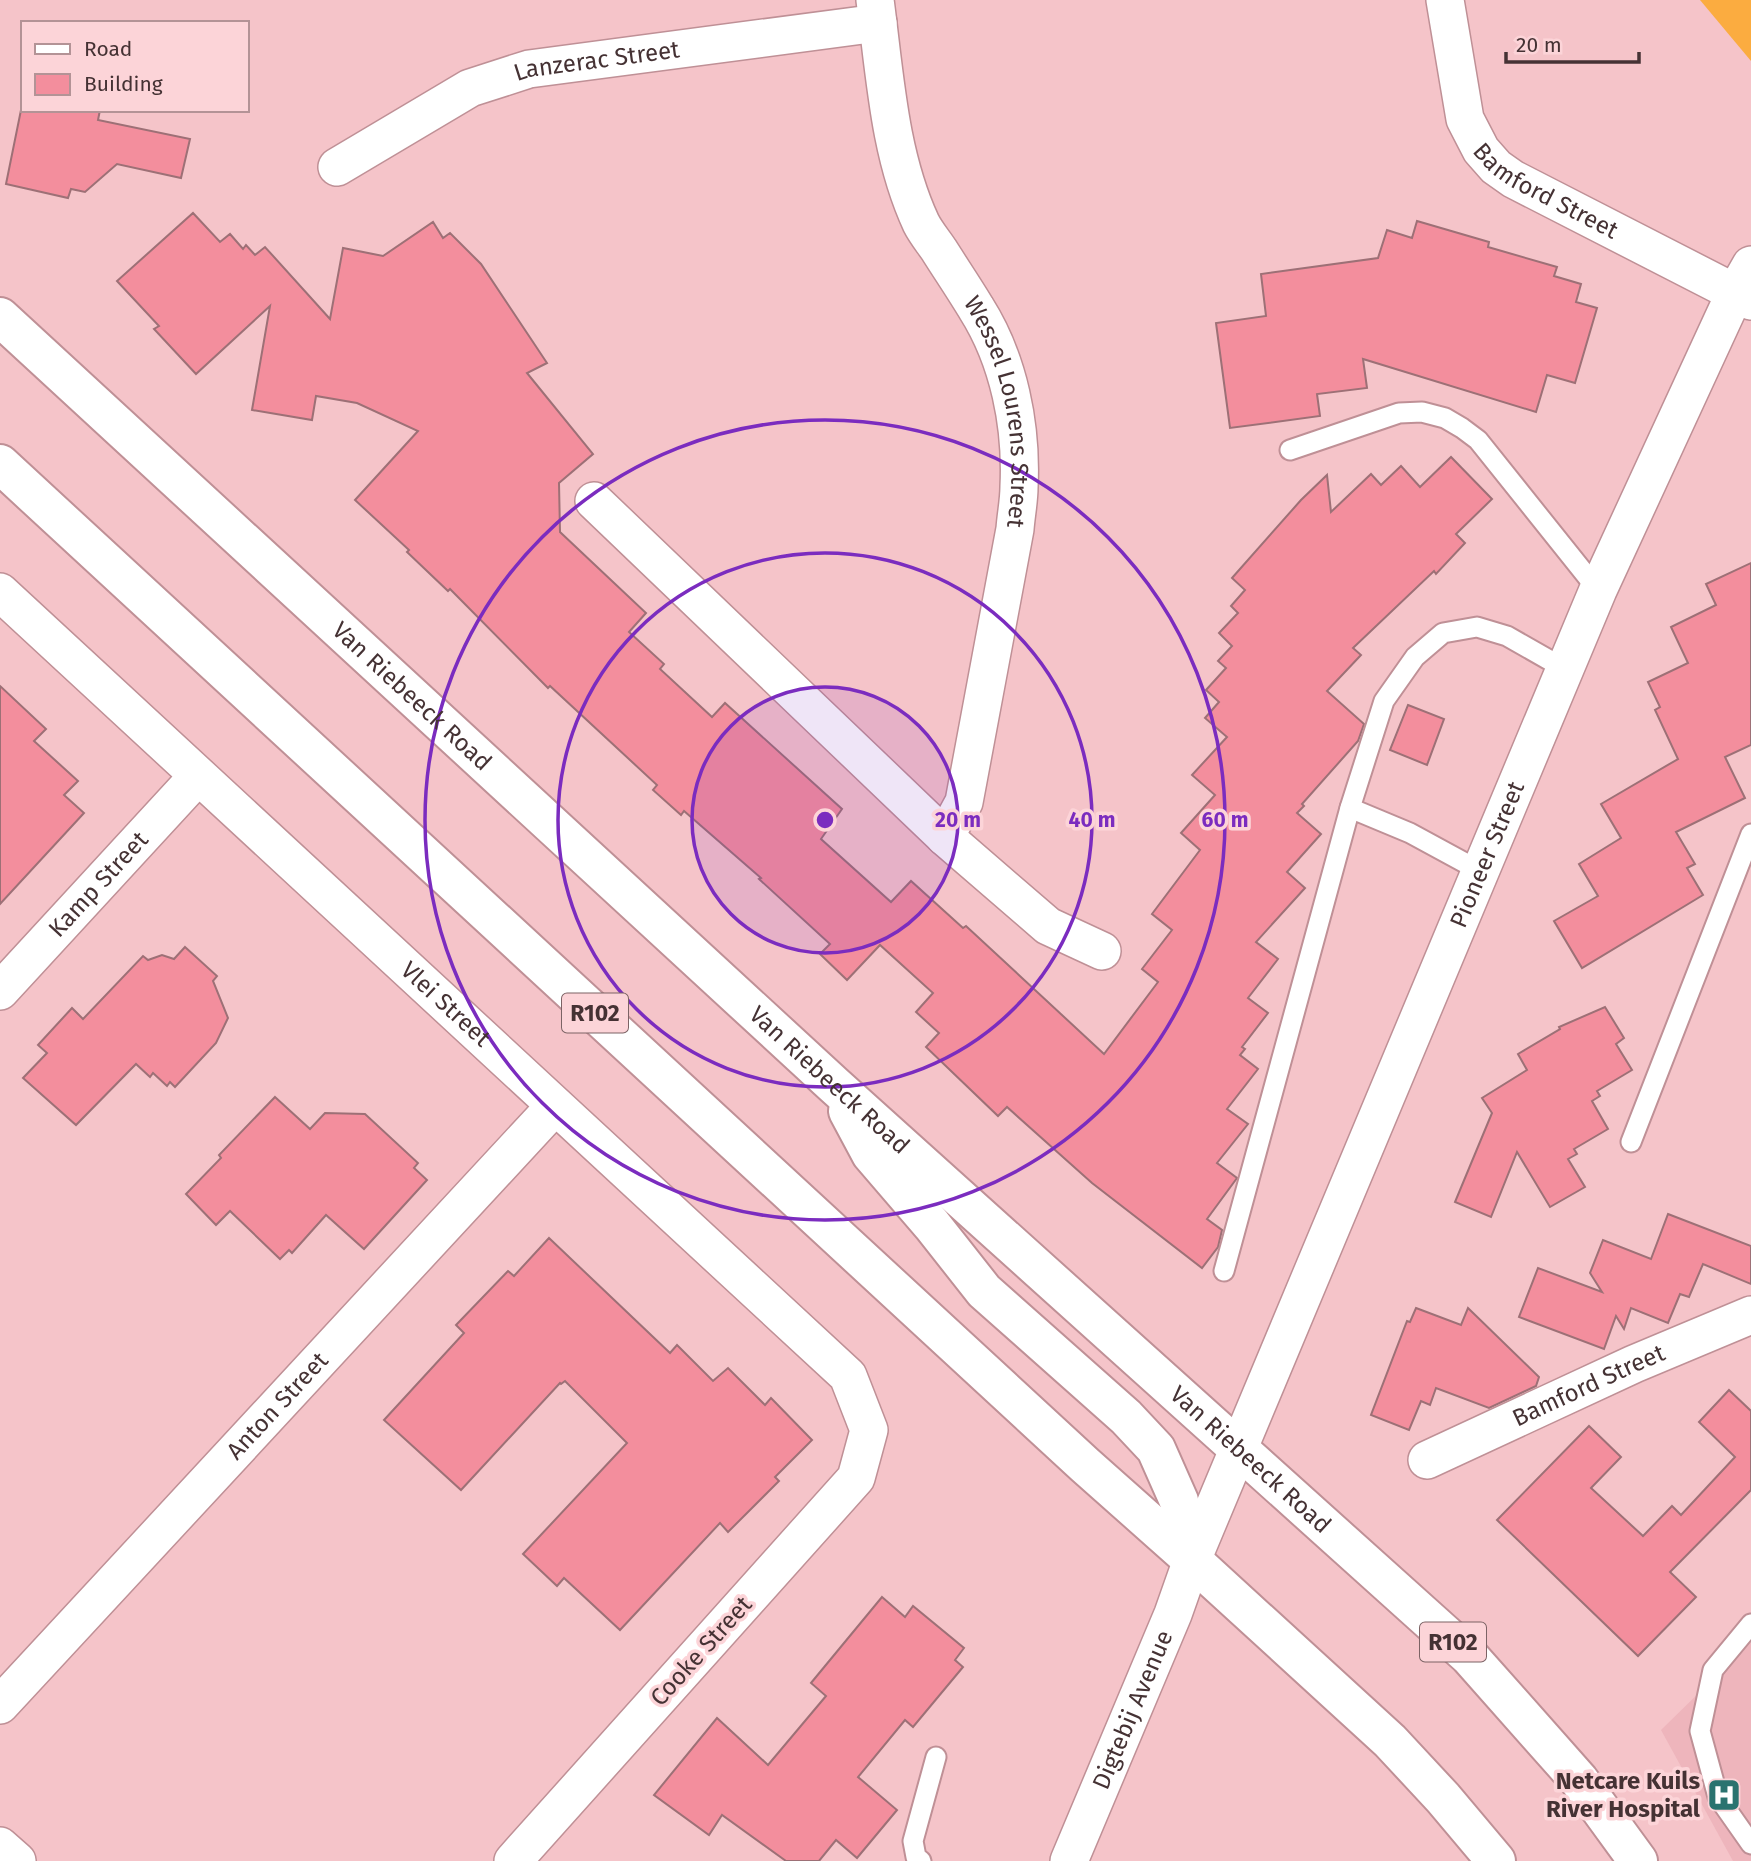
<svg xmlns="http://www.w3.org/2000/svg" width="1751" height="1861" font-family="'Fira Sans',sans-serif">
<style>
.built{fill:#eeb5bc}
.green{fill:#fbac40}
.building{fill:#f38e9d;stroke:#9d7076;stroke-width:2}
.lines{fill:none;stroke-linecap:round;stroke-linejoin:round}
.service-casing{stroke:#bf9096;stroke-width:23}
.minor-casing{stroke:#bf9096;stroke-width:40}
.primary-casing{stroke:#bf9096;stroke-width:42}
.service{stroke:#fff;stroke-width:19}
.minor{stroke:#fff;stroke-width:37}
.primary{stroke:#fff;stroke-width:38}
.ring{fill:none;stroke:#7b2cbf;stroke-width:3.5}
.labels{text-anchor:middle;stroke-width:7;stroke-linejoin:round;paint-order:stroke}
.shield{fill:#fcd4d8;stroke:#7c6365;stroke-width:2}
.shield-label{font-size:23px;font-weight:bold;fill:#453234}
.street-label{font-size:24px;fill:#453234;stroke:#fcd4d8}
.poi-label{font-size:24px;font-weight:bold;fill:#453234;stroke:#fcd4d8;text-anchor:end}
.centre{fill:#7b2cbf;stroke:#fcd4d8;stroke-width:3.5}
.ring-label{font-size:21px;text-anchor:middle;font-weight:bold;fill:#7b2cbf;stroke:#fcd4d8;stroke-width:7;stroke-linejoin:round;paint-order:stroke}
</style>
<rect width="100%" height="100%" fill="#f5c4c9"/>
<path class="built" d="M1751 1642V1861H1733L1661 1730Z"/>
<path class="green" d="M1700 0H1751V61Z"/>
<g class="building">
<path d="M21 110H100L98 120 190 139 181 178 117 164 85 192 71 189 68 198 6 184Z"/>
<path d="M193 213 220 242 230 234 243 249 246 245 255 255 265 247 330 319 343 248 383 256 433 222 443 238 450 233 481 264 547 363 527 373 593 454 559 483 560 532 646 613 629 632 664 664 660 669 712 717 725 703 842 809 821 839 891 902 911 881 963 928 966 926 1104 1054 1158 982 1142 969 1172 930 1152 914 1200 850 1181 833 1215 795 1192 775 1227 737 1205 718 1219 702 1206 690 1226 668 1218 661 1232 646 1219 633 1238 613 1231 606 1245 590 1232 578 1301 500 1327 475 1331 512 1371 474 1381 485 1401 466 1420 487 1451 457 1492 499 1456 534 1465 543 1436 574 1434 571 1353 648 1361 655 1327 691 1364 724 1358 741 1302 804 1304 806 1297 813 1321 834 1287 872 1305 888 1256 942 1278 959 1248 998 1268 1013 1242 1047 1245 1049 1240 1055 1258 1069 1227 1109 1248 1124 1217 1163 1237 1178 1207 1219 1222 1230 1218 1247 1202 1268 1092 1183 1007 1107 998 1116 926 1047 939 1033 916 1012 933 993 880 945 847 980 820 954 830 944 759 879 761 878 684 811 681 815 653 790 657 785 550 686 548 688 450 589 448 591 407 552 409 550 355 500 418 431 357 403 316 396 312 420 252 410 270 306 196 374 154 329 159 326 117 281Z"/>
<path d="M1417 221 1489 242 1488 247 1557 267 1554 276 1581 284 1576 302 1597 308 1575 383 1547 375 1536 412 1363 359 1367 388 1317 394 1320 416 1230 428 1216 323 1266 316 1261 274 1378 258 1387 230 1412 238Z"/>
<path d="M1751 563V745L1725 757 1745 798 1676 832 1695 864 1687 868 1703 895 1582 968 1554 921 1598 896 1579 864 1621 838 1601 804 1678 759 1655 710 1660 707 1648 682 1688 663 1671 627 1716 605 1706 584Z"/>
<path d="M0 686 46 729 34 741 78 781 64 795 84 813 0 904Z"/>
<path d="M1408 705 1444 719 1427 765 1390 750Z"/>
<path d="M185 947 217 976 213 981 228 1018 216 1043 175 1087 170 1082 167 1086 153 1073 150 1077 136 1064 76 1125 23 1078 47 1053 38 1045 72 1008 83 1019 143 956 148 960 162 955 174 959Z"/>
<path d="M1605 1007 1624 1038 1616 1044 1632 1070 1597 1091 1600 1096 1592 1101 1608 1129 1574 1149 1577 1154 1568 1159 1585 1187 1550 1207 1517 1152 1491 1217 1455 1202 1492 1113 1482 1098 1527 1070 1518 1054 1560 1029 1559 1027Z"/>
<path d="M275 1097 310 1129 325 1113 365 1114 418 1163 414 1168 427 1180 364 1249 326 1215 292 1253 289 1250 280 1259 230 1211 216 1225 186 1194 221 1158 219 1155Z"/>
<path d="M1668 1214 1751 1246V1284L1703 1264 1689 1297 1680 1294 1668 1323 1631 1308 1624 1329 1616 1316 1604 1349 1519 1317 1538 1268 1602 1292 1590 1273 1603 1240 1651 1259Z"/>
<path d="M549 1238 670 1353 677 1345 713 1381 728 1368 765 1405 771 1398 812 1440 775 1477 779 1481 728 1532 720 1523 620 1630 564 1578 557 1586 523 1554 627 1443 565 1381 561 1384 560 1383 461 1490 384 1420 464 1333 456 1325 508 1271 514 1276Z"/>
<path d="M1416 1308 1461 1325 1468 1308 1539 1377 1536 1386 1489 1408 1436 1388 1430 1405 1421 1401 1409 1430 1371 1415 1407 1321 1410 1322Z"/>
<path d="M1729 1390 1751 1411V1490L1670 1572 1696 1597 1638 1656 1497 1520 1589 1426 1621 1457 1591 1488 1643 1536 1672 1506 1681 1515 1735 1457 1699 1422Z"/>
<path d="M882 1597 905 1617 913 1606 964 1648 955 1660 963 1667 913 1727 905 1720 858 1777 897 1810 857 1858 836 1840 819 1861H786L722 1815 709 1835 654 1795 717 1718 768 1765 826 1696 811 1683Z"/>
</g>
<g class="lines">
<defs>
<g id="service">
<path d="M1290 450 1399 413 1422 412 1445 418 1462 428 1478 440 1598 590"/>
<path d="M1350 808 1410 833 1480 871"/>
<path d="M1631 1142 1751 834"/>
<path d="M1224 1271 1350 808 1384 701 1415 657 1443 633 1477 627 1507 636 1565 669"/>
<path d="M1751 1624 1713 1670 1700 1731 1718 1797 1751 1844"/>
<path d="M921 1861 916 1857 913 1841 936 1757"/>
</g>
<g id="minor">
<path id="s1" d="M875 0C885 75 889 154 921 223 926 233 933 241 939 250 951 269 964 288 976 308 1009 360 1022 426 1019 487 1019 501 1016 515 1015 529L964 802 945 837"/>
<path id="s2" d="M1445 0 1465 119 1481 150 1496 167 1513 179 1751 301"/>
<path id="s3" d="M337 167 470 88 529 69 878 23"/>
<path d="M594 501 945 837 1048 926 1102 951"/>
<path id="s4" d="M0 592 848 1376 869 1430 856 1478 513 1861"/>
<path id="s5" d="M0 991 198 776"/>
<path id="s6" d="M1427 1460 1634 1364 1751 1315"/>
<path id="s7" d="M0 1705 555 1106"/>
<path d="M0 1846 17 1861"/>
<path id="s8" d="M1069 1861 1173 1614 1192 1560 1598 590 1735 293 1751 265"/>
</g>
<g id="primary">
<path id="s9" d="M0 317 834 1085 1469 1656 1579 1780 1638 1861"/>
<path d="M0 464 1085 1465 1192 1560 1390 1741 1443 1798 1496 1861"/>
<path d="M848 1111 871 1154 932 1225 984 1291 1126 1417 1156 1449 1179 1501 1192 1560"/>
</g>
</defs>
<use href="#service" class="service-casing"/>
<use href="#minor" class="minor-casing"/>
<use href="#primary" class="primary-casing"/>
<use href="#service" class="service"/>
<use href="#minor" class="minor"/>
<use href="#primary" class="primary"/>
</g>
<circle cx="825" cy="820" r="133" fill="#7b2cbf" fill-opacity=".12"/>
<g class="ring">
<circle cx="825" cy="820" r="133"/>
<circle cx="825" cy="820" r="267"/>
<circle cx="825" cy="820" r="400"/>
</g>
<defs>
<symbol id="hospital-square" viewBox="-11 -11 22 22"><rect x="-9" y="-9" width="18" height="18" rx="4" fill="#2a736f" stroke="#fcd4d8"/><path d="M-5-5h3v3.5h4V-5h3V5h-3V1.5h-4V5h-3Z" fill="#fff"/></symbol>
</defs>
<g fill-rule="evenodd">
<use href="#hospital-square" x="1705" y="1776" width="38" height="38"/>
</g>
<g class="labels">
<g class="shield">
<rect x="562" y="993.5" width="66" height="39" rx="5"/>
<rect x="1420" y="1622.5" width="66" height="39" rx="5"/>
</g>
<g class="shield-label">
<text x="595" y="1021">R102</text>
<text x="1453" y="1650">R102</text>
</g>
<g class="street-label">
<text dy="8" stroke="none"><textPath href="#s3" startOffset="285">Lanzerac Street</textPath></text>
<text dy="8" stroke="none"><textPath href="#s2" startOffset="233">Bamford Street</textPath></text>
<text dy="8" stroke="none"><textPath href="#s1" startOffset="438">Wessel Lourens Street</textPath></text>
<text dy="8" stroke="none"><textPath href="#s9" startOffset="560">Van Riebeeck Road</textPath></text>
<text dy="8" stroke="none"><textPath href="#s8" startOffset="1090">Pioneer Street</textPath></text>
<text dy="8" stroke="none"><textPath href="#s5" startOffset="145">Kamp Street</textPath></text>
<text dy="8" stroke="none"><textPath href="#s4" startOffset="607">Vlei Street</textPath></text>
<text dy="8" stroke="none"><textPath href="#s9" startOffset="1127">Van Riebeeck Road</textPath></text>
<text dy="8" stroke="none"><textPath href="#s6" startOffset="178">Bamford Street</textPath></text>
<text dy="8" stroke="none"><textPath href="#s7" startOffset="408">Anton Street</textPath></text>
<text dy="8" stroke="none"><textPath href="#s9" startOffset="1694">Van Riebeeck Road</textPath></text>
<text transform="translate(701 1651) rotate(-48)" y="8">Cooke Street</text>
<text dy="8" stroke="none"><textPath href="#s8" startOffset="164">Digtebij Avenue</textPath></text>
</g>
<g class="poi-label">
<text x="1700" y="1789">Netcare Kuils<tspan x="1700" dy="28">River Hospital</tspan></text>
</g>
</g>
<circle cx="825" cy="820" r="10" class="centre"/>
<g class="ring-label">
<text x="958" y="827">20 m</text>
<text x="1092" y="827">40 m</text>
<text x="1225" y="827">60 m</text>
</g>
<rect x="21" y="21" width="228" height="91" fill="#fcd4d8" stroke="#b39396" stroke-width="2"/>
<rect x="35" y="44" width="35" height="10" fill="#ffffff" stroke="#b39396" stroke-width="2"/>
<text x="84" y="56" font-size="21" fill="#453234">Road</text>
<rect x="35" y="74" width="35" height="21" fill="#f38e9d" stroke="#b39396" stroke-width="2"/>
<text x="84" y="91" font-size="21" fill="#453234">Building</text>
<path d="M1506 52v10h133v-10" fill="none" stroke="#453234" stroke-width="3.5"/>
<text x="1516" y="52" font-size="21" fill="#453234" stroke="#fcd4d8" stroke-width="5" paint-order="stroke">20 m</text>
</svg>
